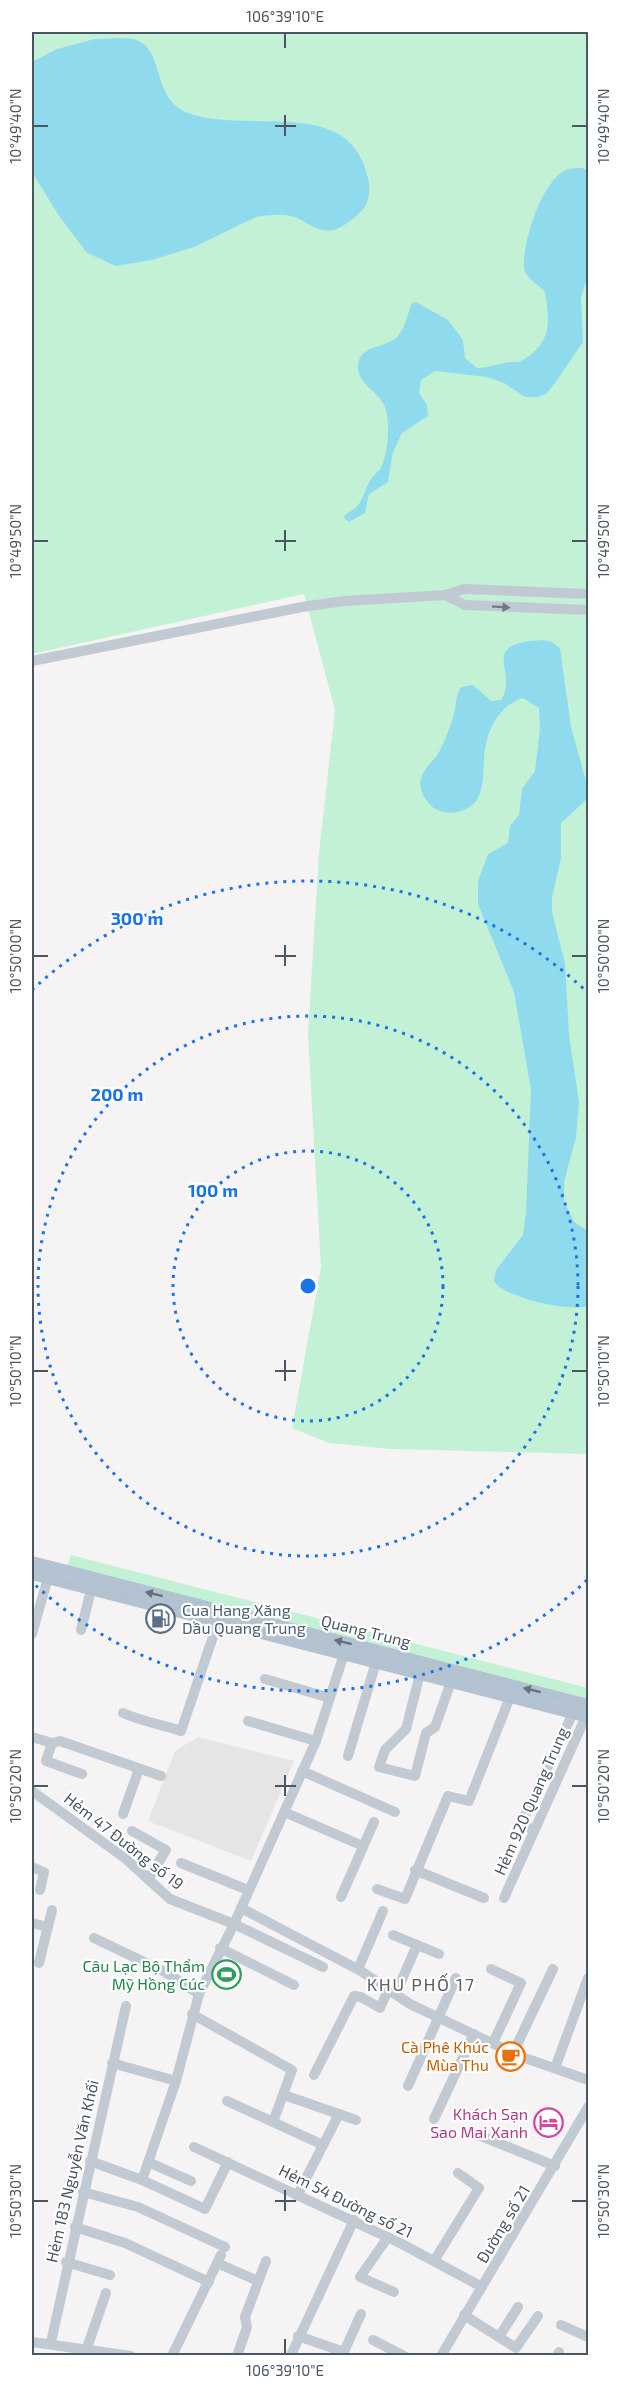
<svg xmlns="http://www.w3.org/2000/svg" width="620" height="2387" font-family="'Exo 2',sans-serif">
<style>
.education{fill:#e6e4e5}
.green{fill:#c3f1d5}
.water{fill:#90daee}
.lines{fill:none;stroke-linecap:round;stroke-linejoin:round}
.minor{stroke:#c1cad2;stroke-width:10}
.major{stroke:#b3c2d1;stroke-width:12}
.oneway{fill:#6e7983}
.oneway2{fill:#64717d}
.ticks{fill:none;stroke:#4a5661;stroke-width:2}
.ring{fill:none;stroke:#1a73e8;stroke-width:3;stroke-dasharray:3 6}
.labels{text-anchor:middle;stroke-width:4.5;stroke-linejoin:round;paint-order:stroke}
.service-label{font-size:16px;fill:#4e5e75;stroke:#fff;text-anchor:start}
.street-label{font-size:16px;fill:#4a5661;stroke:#fff}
.leisure-label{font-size:16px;fill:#27864d;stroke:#fff;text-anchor:end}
.food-label{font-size:16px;fill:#c56008;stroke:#fff;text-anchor:end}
.hotel-label{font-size:16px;fill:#b23c85;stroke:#fff;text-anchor:end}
.neighbourhood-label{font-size:18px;letter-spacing:1.5px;fill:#5f6368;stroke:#fff}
.centre{fill:#1a73e8;stroke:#fff;stroke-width:3}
.ring-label{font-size:18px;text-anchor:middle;font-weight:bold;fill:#1a73e8;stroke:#fff;stroke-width:4.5;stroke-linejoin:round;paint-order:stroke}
.neatline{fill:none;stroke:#4a5661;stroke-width:2}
.ticks-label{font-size:15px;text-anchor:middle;fill:#4a5661}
</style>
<rect width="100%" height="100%" fill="#f5f3f3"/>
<path class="education" d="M198 1737 294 1761 251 1861 148 1821 175 1751Z"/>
<g class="green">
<path d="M32 32H588V1454L391 1449 329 1443 292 1428 321 1267 308 1034 319 853 335 710 304 594 32 654Z"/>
<path d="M71 1555 588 1688V1700L67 1567Z"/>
</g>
<g class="water">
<path d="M95 39C107 39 124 36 136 40 165 49 151 99 188 113 244 134 339 98 364 165 369 178 372 193 366 205 363 212 343 228 334 230 318 233 310 224 297 218 285 213 268 215 256 217L194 247 152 260 116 266 87 253 59 216 32 172V62L57 49Z"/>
<path d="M583 168 588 172V275L581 297 583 342 555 383 546 394 538 397H525L504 383 487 377 435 371 421 380 419 393 427 405 428 416 402 433 393 452 388 482 369 494 365 513 349 522 343 517C348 511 355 510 359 504 367 491 367 479 380 470 388 454 392 419 383 403 375 389 357 383 358 365 360 344 387 348 397 337 406 327 407 315 412 303L416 302 448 320 463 340 465 358 477 368C492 368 507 360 520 362 552 343 550 325 545 292 538 283 525 279 524 267 522 244 543 175 569 169 573 168 579 168 583 168Z"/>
<path d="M544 640 552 642 560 648 571 727 588 788 587 799 561 823V858L552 897V912L565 963 569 1035 579 1102 576 1137 564 1182V1201L574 1222 588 1231V1306C569 1312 504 1298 494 1281L496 1270 523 1235 526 1211 531 1090 514 992 478 904V881L488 854 508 843 510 826 519 815 522 789 535 771 540 729 539 708 523 698C497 706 485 734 484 760 483 772 484 784 479 796 470 816 438 819 426 800 422 794 419 785 421 778 424 768 434 761 439 752 445 740 451 726 454 713 457 704 455 696 461 687L473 685 491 701 501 700C520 671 475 643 544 640Z"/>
</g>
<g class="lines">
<g class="minor">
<path d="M445 595 465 605 588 610"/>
<path d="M32 661 302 607 344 601 445 595 464 589 588 594"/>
<path d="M81 1630 91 1590"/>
<path d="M32 1634 48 1578"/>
<path d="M420 1674 406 1729 385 1750 379 1767 415 1776 426 1733 435 1727 451 1682"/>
<path d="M265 1679 330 1698"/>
<path d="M123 1713C143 1722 161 1724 181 1731L218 1622"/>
<path d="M248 1721 316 1741"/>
<path d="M32 1737 52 1743 60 1741 161 1776"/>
<path d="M52 1743 46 1761 82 1774"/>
<path d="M348 1756 376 1662"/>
<path d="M302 1771 395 1812"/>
<path d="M32 1791 126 1859 170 1899 234 1924 323 1967"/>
<path d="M284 1812 363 1846"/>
<path d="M123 1814 139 1769"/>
<path d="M534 1830 521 1824 573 1713"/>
<path d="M132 1831 166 1850 148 1879"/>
<path d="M181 1863 248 1890"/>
<path d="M32 1867 44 1872 40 1890"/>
<path d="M415 1870 484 1898"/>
<path d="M377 1889 405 1899 448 1796 469 1801 510 1697"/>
<path d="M341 1897 374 1822"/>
<path d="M504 1898 586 1716"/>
<path d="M241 1908 361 1971 410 2004 519 2056 588 2080"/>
<path d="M32 1923 48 1927"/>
<path d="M393 1935 439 1954"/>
<path d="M94 1938 165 1972 199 1994"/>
<path d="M220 1948 294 1985"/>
<path d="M39 1963 52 1910"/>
<path d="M358 1969 383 1911"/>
<path d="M491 1969 521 1983 493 2043"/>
<path d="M396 1993 417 1945"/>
<path d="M192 2014 292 2070 273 2122 227 2101"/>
<path d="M513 2053 553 1969"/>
<path d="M112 2063 176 2081"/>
<path d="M555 2068 588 1978"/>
<path d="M314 2075 354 1996 361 1997 380 2008 389 1988"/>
<path d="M408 2086 456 1978"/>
<path d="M284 2095 356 2120"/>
<path d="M434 2119 474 2034"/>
<path d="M273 2122 323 2145"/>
<path d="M476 2134 555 2166"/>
<path d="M194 2147 400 2243 482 2287"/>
<path d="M90 2161 142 2180 205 2209 228 2162"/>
<path d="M148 2162 191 2181"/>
<path d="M142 2180 176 2081 199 1994 234 1924 316 1741 344 1654"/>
<path d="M83 2192 138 2207 225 2247"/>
<path d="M297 2196 339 2114"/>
<path d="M75 2227 125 2243 209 2282"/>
<path d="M388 2237 360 2277 394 2292"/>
<path d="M434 2261 479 2188 458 2173"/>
<path d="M66 2262 110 2275"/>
<path d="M217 2263 258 2281"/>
<path d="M464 2315 516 2348 538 2316"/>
<path d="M561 2325 588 2337"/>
<path d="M298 2336 344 2352"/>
<path d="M499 2337 518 2307"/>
<path d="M373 2340 404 2356"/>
<path d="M32 2342 131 2356"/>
<path d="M51 2342 126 2006"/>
<path d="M87 2348 106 2293"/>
<path d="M291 2355 354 2220"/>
<path d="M172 2356 221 2255"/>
<path d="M237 2356 247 2327 245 2317 266 2261"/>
<path d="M342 2356 361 2314"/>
<path d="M441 2356 588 2107"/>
<path d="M557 2356 559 2352"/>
</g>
<g class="major">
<path d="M32 1562 588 1705"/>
<path d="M32 1574 588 1717"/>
</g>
</g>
<defs><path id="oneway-solid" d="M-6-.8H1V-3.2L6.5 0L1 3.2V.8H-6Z" transform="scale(1.5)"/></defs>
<use class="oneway" href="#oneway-solid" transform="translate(501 607) rotate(4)"/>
<g class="oneway2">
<use href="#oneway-solid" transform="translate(154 1594) rotate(-166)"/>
<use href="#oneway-solid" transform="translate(343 1642) rotate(-166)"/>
<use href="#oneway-solid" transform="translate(532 1690) rotate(-166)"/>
</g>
<path class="ticks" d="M285 33V48M285 115V136M33 126H48M275 126H296M572 126H587M285 530V551M33 541H48M275 541H296M572 541H587M285 945V966M33 956H48M275 956H296M572 956H587M285 1360V1381M33 1371H48M275 1371H296M572 1371H587M285 1775V1796M33 1786H48M275 1786H296M572 1786H587M285 2190V2211M33 2201H48M275 2201H296M572 2201H587M285 2339V2354"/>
<g class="ring">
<circle cx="308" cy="1286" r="135"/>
<circle cx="308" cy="1286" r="270"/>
<path d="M587 1580A405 405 0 0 1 32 1582M32 990A405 405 0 0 1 587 992"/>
</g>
<defs>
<symbol id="fuel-ring" viewBox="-11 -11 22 22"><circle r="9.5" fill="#fff" stroke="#5c6f8a" stroke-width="1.5"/><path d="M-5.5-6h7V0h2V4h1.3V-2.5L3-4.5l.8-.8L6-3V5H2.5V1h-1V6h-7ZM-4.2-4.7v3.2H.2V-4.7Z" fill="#5c6f8a"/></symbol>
<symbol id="stadium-ring" viewBox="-11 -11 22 22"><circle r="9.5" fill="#fff" stroke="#2e9e5b" stroke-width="1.5"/><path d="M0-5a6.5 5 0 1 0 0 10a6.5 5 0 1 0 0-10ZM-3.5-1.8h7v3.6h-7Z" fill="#2e9e5b"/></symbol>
<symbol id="cafe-ring" viewBox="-11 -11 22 22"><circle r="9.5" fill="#fff" stroke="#e8710a" stroke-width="1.5"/><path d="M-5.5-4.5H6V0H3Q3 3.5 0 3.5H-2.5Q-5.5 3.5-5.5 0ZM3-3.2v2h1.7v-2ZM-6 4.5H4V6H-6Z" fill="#e8710a"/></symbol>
<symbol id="hotel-ring" viewBox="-11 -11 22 22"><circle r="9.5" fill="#fff" stroke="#d1479c" stroke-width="1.5"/><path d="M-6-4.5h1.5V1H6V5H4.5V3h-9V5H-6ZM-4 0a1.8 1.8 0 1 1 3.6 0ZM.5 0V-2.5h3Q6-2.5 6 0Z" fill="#d1479c"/></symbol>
</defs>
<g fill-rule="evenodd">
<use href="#fuel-ring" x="144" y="1602" width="33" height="33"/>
<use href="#stadium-ring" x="210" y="1958" width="33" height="33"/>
<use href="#cafe-ring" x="494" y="2040" width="33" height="33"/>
<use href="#hotel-ring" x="532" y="2106" width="33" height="33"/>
</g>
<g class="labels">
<g class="service-label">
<text x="182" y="1616">Cua Hang Xăng<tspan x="182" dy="18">Dầu Quang Trung</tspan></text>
</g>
<g class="street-label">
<text transform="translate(366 1631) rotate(14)" y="6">Quang Trung</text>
<text transform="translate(531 1801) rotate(-66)" y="6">Hẻm 920 Quang Trung</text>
<text transform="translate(124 1841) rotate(38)" y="6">Hẻm 47 Đường số 19</text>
<text transform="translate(72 2171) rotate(-77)" y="6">Hẻm 183 Nguyễn Văn Khối</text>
<text transform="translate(346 2201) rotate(26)" y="6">Hẻm 54 Đường số 21</text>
<text transform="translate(503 2224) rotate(-59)" y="6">Đường số 21</text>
</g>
<g class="leisure-label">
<text x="205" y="1972">Câu Lạc Bộ Thẩm<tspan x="205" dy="18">Mỹ Hồng Cúc</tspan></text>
</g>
<g class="food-label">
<text x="489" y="2053">Cà Phê Khúc<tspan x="489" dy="18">Mùa Thu</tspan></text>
</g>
<g class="hotel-label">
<text x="528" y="2120">Khách Sạn<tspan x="528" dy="18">Sao Mai Xanh</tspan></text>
</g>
<g class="neighbourhood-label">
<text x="421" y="1991">KHU PHỐ 17</text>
</g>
</g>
<circle cx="308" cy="1286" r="9" class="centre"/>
<g class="ring-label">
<text x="137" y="925">300 m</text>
<text x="117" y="1101">200 m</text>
<text x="213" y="1197">100 m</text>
</g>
<rect width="620" height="2387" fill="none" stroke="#ffffff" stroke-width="66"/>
<rect x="33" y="33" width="554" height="2321" class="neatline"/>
<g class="ticks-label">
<text x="285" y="22">106°39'10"E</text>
<text transform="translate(604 126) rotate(-90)" y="5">10°49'40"N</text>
<text transform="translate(16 126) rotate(-90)" y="5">10°49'40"N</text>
<text transform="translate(604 541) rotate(-90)" y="5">10°49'50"N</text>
<text transform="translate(16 541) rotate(-90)" y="5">10°49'50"N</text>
<text transform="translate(604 956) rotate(-90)" y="5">10°50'00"N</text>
<text transform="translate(16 956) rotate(-90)" y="5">10°50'00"N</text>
<text transform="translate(604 1371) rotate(-90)" y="5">10°50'10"N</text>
<text transform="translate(16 1371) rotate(-90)" y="5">10°50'10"N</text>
<text transform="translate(16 1786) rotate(-90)" y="5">10°50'20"N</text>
<text transform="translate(604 1786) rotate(-90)" y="5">10°50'20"N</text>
<text transform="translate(16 2201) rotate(-90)" y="5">10°50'30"N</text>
<text transform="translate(604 2201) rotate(-90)" y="5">10°50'30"N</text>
<text x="285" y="2376">106°39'10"E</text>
</g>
</svg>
